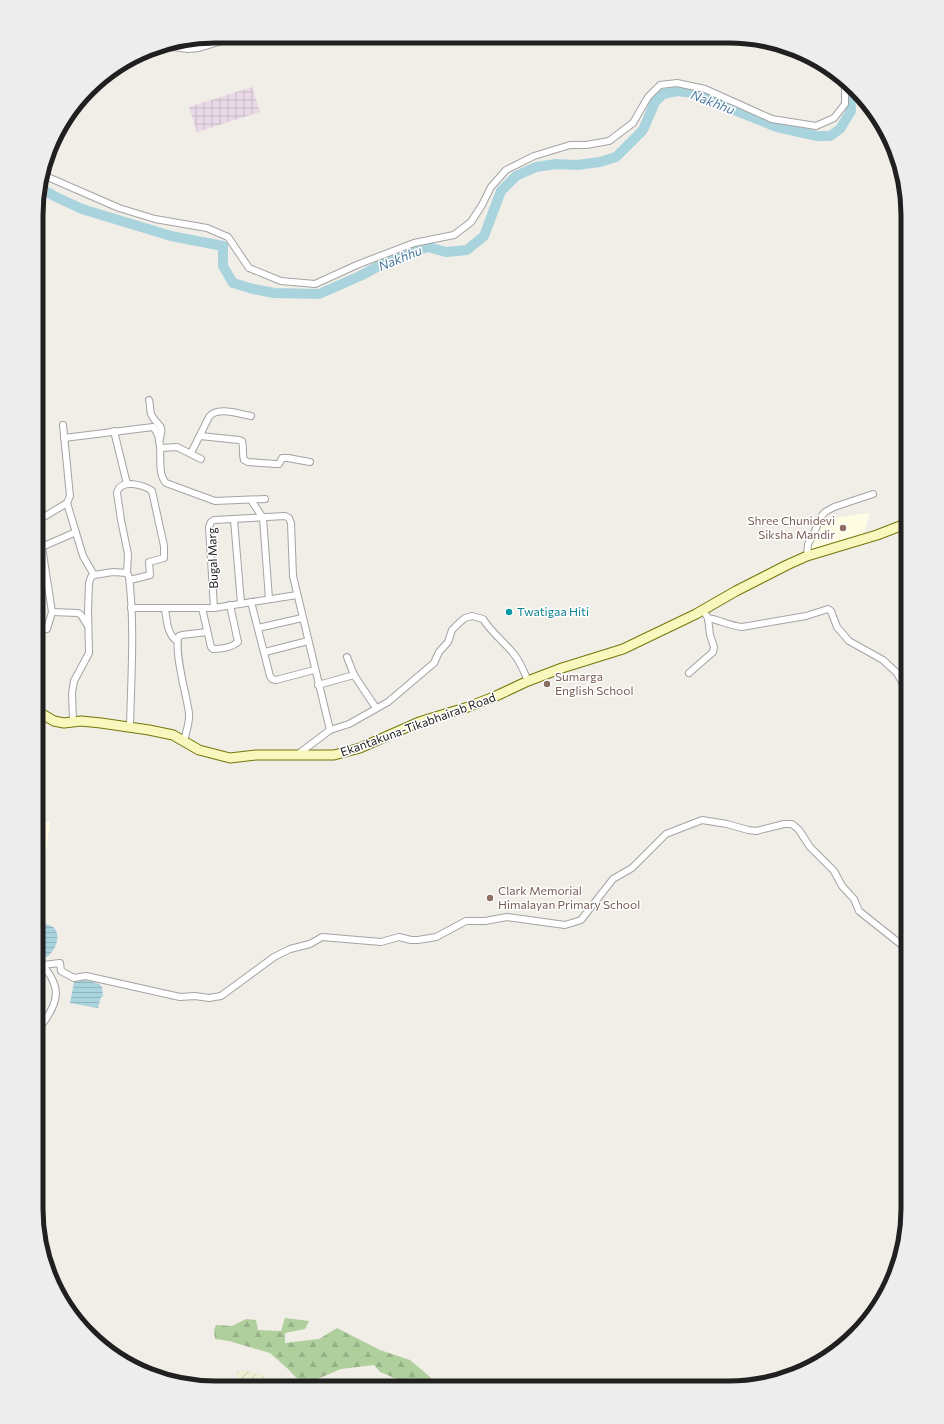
<svg xmlns="http://www.w3.org/2000/svg" width="944" height="1424" font-family="Commissioner,sans-serif">
<style>
.industrial{fill:url(#industrial-grid)}
.education{fill:#fefde3}
.farmland{fill:url(#farmland-furrows)}
.forest{fill:url(#forest-firs)}
.water{fill:url(#water-rules)}
.lines{fill:none;stroke-linecap:round;stroke-linejoin:round}
.river{stroke:#a9d4dd;stroke-width:10}
.minor-casing{stroke:#a4a4a4;stroke-width:8}
.secondary-casing{stroke:#727708;stroke-width:11}
.minor{stroke:#fff;stroke-width:6}
.secondary{stroke:#f8f7be;stroke-width:9}
.education-dot{fill:#8d6e63;stroke:#fff;stroke-width:1.5}
.culture-dot{fill:#0f9aa8;stroke:#fff;stroke-width:1.5}
.labels{text-anchor:middle;stroke-width:3;stroke-linejoin:round;paint-order:stroke}
.education-label{font-size:12px;fill:#785e54;stroke:#fff;text-anchor:start}
.street-label{font-size:12px;fill:#202020;stroke:#fff}
.culture-label{font-size:12px;fill:#0d838f;stroke:#fff;text-anchor:start}
.water-label{font-size:13px;font-style:italic;fill:#48789e;stroke:#fff}
.rim{fill:none;stroke:#202020;stroke-width:5}
</style>
<defs>
<pattern id="industrial-grid" width="8" height="8" patternUnits="userSpaceOnUse"><rect width="8" height="8" fill="#e9d9e7"/><path d="M0 4h8M4 0v8" fill="none" stroke="#c8bac6"/></pattern>
<pattern id="farmland-furrows" width="10" height="10" patternUnits="userSpaceOnUse"><rect width="10" height="10" fill="#eeeed3"/><path d="M-1 1l2-2M0 10L10 0M9 11l2-2" fill="none" stroke="#ccccb5"/></pattern>
<pattern id="forest-firs" width="22" height="20" patternUnits="userSpaceOnUse"><rect width="22" height="20" fill="#afcf9d"/><path d="M5 1l3.5 6h-7zM16 11l3.5 6h-7z" fill="#96b187"/></pattern>
<pattern id="water-rules" width="6" height="5" patternUnits="userSpaceOnUse"><rect width="6" height="5" fill="#a9d4dd"/><path d="M0 2.5h6" fill="none" stroke="#91b6bd"/></pattern>
</defs>
<rect width="100%" height="100%" fill="#f1ede7"/>
<path class="industrial" d="M252 87 260 112 197 132 189 107Z"/>
<g class="education">
<path d="M870 513 863 536 808 551 811 543 825 520 859 514Z"/>
<path d="M37 822H50L44 868 37 867Z"/>
</g>
<path class="farmland" d="M244 1370 262 1375 277 1387H236L239 1382 236 1372Z"/>
<path class="forest" d="M285 1318 309 1321 305 1329 285 1333V1343L319 1339 337 1328 380 1350 410 1360 429 1376 438 1387H405L402 1381 380 1372 374 1365 341 1369 303 1385 288 1369 270 1353 229 1341 215 1339 214 1330 216 1325 232 1326 246 1319 256 1320 258 1330 281 1331Z"/>
<g class="water">
<path d="M41 924C64 923 60 947 47 957H44L39 952V946L36 941V926Z"/>
<path d="M75 977 100 984V986H102L103 997H101L98 1008 70 1003Z"/>
</g>
<g class="lines">
<path class="river" d="M39 187 54 196 82 209 171 236 223 246V266L233 283 253 289 274 293 319 294 360 276 388 261 428 247 446 252 467 250 484 236 501 191 516 176 536 167 556 164 577 165 600 162 616 157 643 130 655 102 663 94 678 91 692 93 777 127 817 136H830L840 129 851 111 850 85"/>
<defs>
<g id="minor">
<path d="M152 48 162 50 173 47 188 49 199 48 238 36"/>
<path d="M43 175 119 208 155 219 207 228 228 237 249 268 281 281 315 284 359 264 414 243 454 235 471 222 482 205 491 187 506 170 534 156 570 145H586L609 141 633 123 648 97 660 85 677 83 705 89 772 119 816 126 834 118 845 104V80"/>
<path d="M149 400C151 405 149 411 152 416 159 428 165 423 159 441"/>
<path d="M114 431 127 484"/>
<path d="M200 436 239 440 242 441C244 448 242 454 244 460L248 462 276 464H279L282 458H288L310 462"/>
<path d="M64 438 153 427C167 442 154 470 166 483L215 501 265 499"/>
<path d="M161 448 177 447 201 459"/>
<path d="M191 453 209 417C217 406 239 414 251 416"/>
<path d="M251 500 263 518 269 599"/>
<path d="M67 503 83 556 94 575"/>
<path d="M234 520 241 603"/>
<path d="M37 521 67 503 70 496 63 425"/>
<path d="M37 549 76 532"/>
<path d="M807 556 808 544 813 536 820 518 825 512 834 507 873 494"/>
<path d="M127 573 128 554 121 520 117 493C120 478 144 485 152 491L164 546V558L149 562 150 575 130 580"/>
<path d="M37 580 46 579"/>
<path d="M251 602 270 676 272 679 276 680 314 670"/>
<path d="M131 608H214L297 595"/>
<path d="M202 608 211 647 213 649C221 649 232 647 238 642L230 605"/>
<path d="M214 608 209 527 211 522 214 520 285 516 289 518 291 523 293 576 330 730"/>
<path d="M165 609C167 621 167 634 177 641"/>
<path d="M52 612 78 613 81 615 88 626"/>
<path d="M708 618C720 620 730 626 742 627L806 616 828 609 831 611 837 627 849 641 883 660 897 673 908 693"/>
<path d="M258 628 302 618"/>
<path d="M37 629 41 630 47 629 52 612 42 547"/>
<path d="M265 652 308 641"/>
<path d="M347 657 354 675 376 708"/>
<path d="M689 673 713 652 714 647 710 635 708 618 706 615"/>
<path d="M318 685 354 675"/>
<path d="M73 722 72 693 74 681 89 653 88 610 89 583 91 577 94 575 113 572 127 573 129 577C135 627 131 678 130 727"/>
<path d="M184 741C186 732 190 722 189 713 187 697 173 649 179 636L182 635 207 632"/>
<path d="M297 755 330 730 349 724 388 702 434 663 439 652 448 642 452 630 459 623 465 618 472 616 483 619C492 633 502 640 513 653 520 661 524 671 528 681"/>
<path d="M43 965 60 963 61 971 74 978 86 976 180 997 195 996 209 998 221 996 274 957 290 949 310 944 322 937 381 942 399 937 411 940H418L436 937 466 921H485L507 917 565 925 581 920 613 879 632 868 666 834 702 820 727 824 748 830 756 831 784 824H792L799 830 810 847 834 871 842 886 854 899 859 911 908 950"/>
<path d="M36 1032C61 1002 64 986 36 958"/>
</g>
<path id="secondary" d="M37 711 54 721 64 723 81 721 101 723 149 730 173 735 199 750 230 758 256 755H334L360 748 419 722 468 707 496 696 528 681 562 668 623 649 696 614 736 591 787 565 807 556 877 535 908 523"/>
</defs>
<use href="#minor" class="minor-casing"/>
<use href="#secondary" class="secondary-casing"/>
<use href="#minor" class="minor"/>
<use href="#secondary" class="secondary"/>
</g>
<g class="education-dot">
<circle cx="843" cy="528" r="4"/>
<circle cx="547" cy="684" r="4"/>
<circle cx="490" cy="898" r="4"/>
</g>
<circle class="culture-dot" cx="509" cy="612" r="4"/>
<g class="labels">
<g class="education-label">
<text x="835" y="525" text-anchor="end">Shree Chunidevi<tspan x="835" dy="14">Siksha Mandir</tspan></text>
<text x="555" y="681">Sumarga<tspan x="555" dy="14">English School</tspan></text>
<text x="498" y="895">Clark Memorial<tspan x="498" dy="14">Himalayan Primary School</tspan></text>
</g>
<g class="street-label">
<text transform="translate(213 558) rotate(-92)" y="4">Bugal Marg</text>
<text transform="translate(418 725) rotate(-20)" y="4">Ekantakuna-Tikabhairab Road</text>
</g>
<g class="culture-label">
<text x="517" y="616">Twatigaa Hiti</text>
</g>
<g class="water-label">
<text transform="translate(713 102) rotate(21)" y="5">Nakhhu</text>
<text transform="translate(400 258) rotate(-22)" y="5">Nakhhu</text>
</g>
</g>
<path d="M0 0H944V1424H0ZM215 43H729A172 172 0 0 1 901 215V1209A172 172 0 0 1 729 1381H215A172 172 0 0 1 43 1209V215A172 172 0 0 1 215 43Z" fill="#ededed" fill-rule="evenodd"/>
<path class="rim" d="M215 43H729A172 172 0 0 1 901 215V1209A172 172 0 0 1 729 1381H215A172 172 0 0 1 43 1209V215A172 172 0 0 1 215 43Z"/>
</svg>
